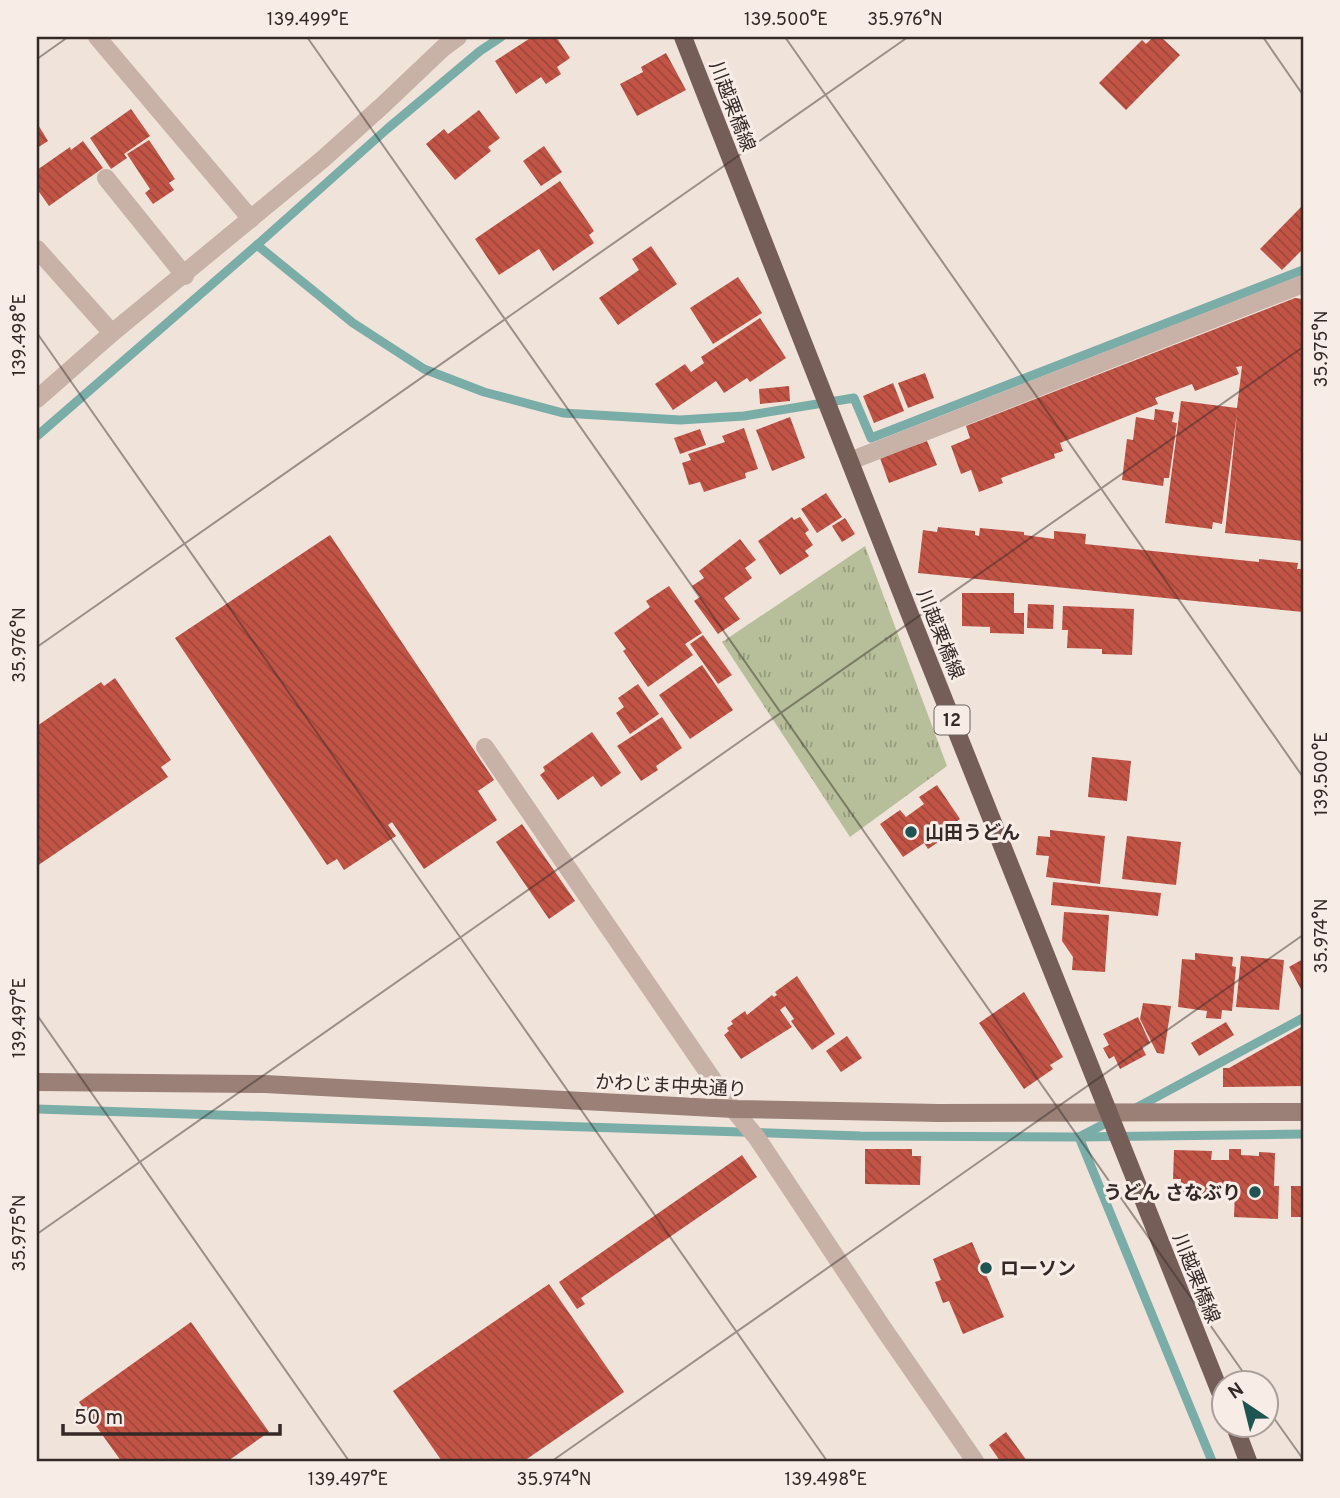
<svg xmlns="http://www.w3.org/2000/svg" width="1340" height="1498" font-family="Overpass,'Noto Sans JP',sans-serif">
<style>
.grass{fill:url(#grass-tufts)}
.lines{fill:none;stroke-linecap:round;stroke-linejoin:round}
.stream{stroke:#7aada8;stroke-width:9}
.building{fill:url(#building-back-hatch)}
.lane{stroke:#c8b1a6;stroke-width:18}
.street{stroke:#c8b1a6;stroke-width:18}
.secondary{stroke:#9b8078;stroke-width:18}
.primary{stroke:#765e58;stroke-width:18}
.ticks{fill:none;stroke:#342927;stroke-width:2;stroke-opacity:0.45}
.poi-dot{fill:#1e5451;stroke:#f8ede6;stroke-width:2.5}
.labels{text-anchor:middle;stroke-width:6;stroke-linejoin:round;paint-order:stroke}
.shield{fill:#f8ede6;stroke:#6f6460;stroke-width:2}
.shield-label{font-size:18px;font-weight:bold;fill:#342927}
.street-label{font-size:19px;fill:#342927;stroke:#f8ede6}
.poi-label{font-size:19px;font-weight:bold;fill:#342927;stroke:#f8ede6;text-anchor:start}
.neatline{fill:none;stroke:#342927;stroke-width:2.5}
.ticks-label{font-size:18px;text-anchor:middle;fill:#342927}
</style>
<defs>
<pattern id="grass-tufts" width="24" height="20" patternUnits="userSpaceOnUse" patternTransform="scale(1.75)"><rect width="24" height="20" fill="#b7bf9a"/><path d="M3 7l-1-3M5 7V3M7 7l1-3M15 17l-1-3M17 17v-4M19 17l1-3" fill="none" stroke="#969b7e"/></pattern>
<pattern id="building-back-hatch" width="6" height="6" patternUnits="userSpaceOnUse" patternTransform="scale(1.75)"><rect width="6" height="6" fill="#c25446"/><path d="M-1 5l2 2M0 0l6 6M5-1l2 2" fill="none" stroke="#9e463a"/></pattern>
</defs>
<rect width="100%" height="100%" fill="#f0e3da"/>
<path class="grass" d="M865 546 947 766 850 837 722 642Z"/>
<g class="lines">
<g class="stream">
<path d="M257 245 387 129 480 51 501 37"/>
<path d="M37 436 257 245 353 323 424 369 484 392 563 413 680 420 744 416 854 398 871 438 1303 270"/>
<path d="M1136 1108 1303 1018"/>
<path d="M37 1109 860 1136 1079 1137 1303 1134"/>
<path d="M1114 1119 1079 1137 1212 1461"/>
</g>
</g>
<g class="building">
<path d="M532 37H556L570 58 557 67 561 74 546 84 541 77 516 94 495 61Z"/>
<path d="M1153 37H1161L1180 55 1126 110 1099 83 1142 40 1146 44Z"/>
<path d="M666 53 686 90 637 116 620 84 643 72 641 67Z"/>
<path d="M131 109 150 136 124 154 127 158 111 169 90 138Z"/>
<path d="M479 110 500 138 488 147 491 151 455 180 426 144 444 129 448 134Z"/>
<path d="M37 123 48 141 37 148Z"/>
<path d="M149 140 175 179 169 183 174 190 153 204 145 193 150 189 127 154Z"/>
<path d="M83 141 103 168 49 206 37 189V170L70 147 71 150Z"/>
<path d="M544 146 562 172 541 186 523 161Z"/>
<path d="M560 181 594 231 589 235 594 243 553 271 539 249 499 275 475 239Z"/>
<path d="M1303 205V249L1282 270 1260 249Z"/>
<path d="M651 246 677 284 618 325 599 298 639 270 632 259Z"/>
<path d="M738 277 762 313 713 344 690 308Z"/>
<path d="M1295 298 1303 299V541L1225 533 1237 413 1222 524 1213 522 1212 529 1165 523 1181 401 1237 408 1242 366 1236 367 1239 374 1195 391 1192 384 1155 398 1158 404 1060 443 1063 451 1054 454 1055 458 1001 478 1003 483 979 492 971 470 961 474 951 446 970 438 966 426Z"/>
<path d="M760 318 786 358 750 382 747 378 724 393 716 381 673 410 655 384 685 364 691 372 704 363 701 357Z"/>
<path d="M925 373 934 398 908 408 898 383Z"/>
<path d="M893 383 904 411 874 423 863 396Z"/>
<path d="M789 386 790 401 760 404 759 389Z"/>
<path d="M1155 409 1174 412 1172 422 1177 423 1169 478H1164L1163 486 1122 480 1127 439 1133 440 1136 417 1154 420Z"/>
<path d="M790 417 805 458 772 471 756 430Z"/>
<path d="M744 428 758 469 745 473 746 478 704 492 700 482 689 485 682 463 691 460 688 454 725 442 722 436Z"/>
<path d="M700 429 706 445 680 454 674 438Z"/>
<path d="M927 441 937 465 889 483 880 458Z"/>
<path d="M826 493 842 517 817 533 801 509Z"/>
<path d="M792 517 794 520 800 517 809 530 805 533 813 545 805 551 809 556 780 575 758 541Z"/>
<path d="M845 518 855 534 842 542 832 526Z"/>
<path d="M938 527 975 531V535L979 536 980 528 1024 532V535L1054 539V531L1086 534 1085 544 1259 562V559L1298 563 1297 569H1303V612L918 573 923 530 937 532Z"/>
<path d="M330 535 494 780 478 791 497 820 424 869 392 822 388 825 396 836 344 870 337 859 327 865 175 638Z"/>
<path d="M740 539 756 560 745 568 752 578 724 598 740 619 718 634 694 601 700 597 692 586 704 578 699 571Z"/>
<path d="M669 586 702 633 685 644 693 655 648 687 623 651 626 649 614 633 650 607 646 601Z"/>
<path d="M962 593H1014V613H1024V634L990 633V627L962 626Z"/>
<path d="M1028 604 1054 605 1053 629 1027 628Z"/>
<path d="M1063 606 1134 609 1132 655 1102 654V649L1067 648 1068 630H1062Z"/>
<path d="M703 635 732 675 718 684 690 644Z"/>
<path d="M702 665 733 710 690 739 659 695Z"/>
<path d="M115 678 171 760 161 767 168 777 37 866V726L101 682 104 686Z"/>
<path d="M638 684 659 714 630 734 616 713 624 707 618 698Z"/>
<path d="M662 717 682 748 656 766 658 770 641 781 617 746Z"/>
<path d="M592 732 621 773 601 787 593 776 558 800 540 775 545 771 543 767Z"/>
<path d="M1092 757 1131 761 1127 801 1088 797Z"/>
<path d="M937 785 960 819 942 832 946 837 928 849 924 843 903 857 880 824 900 810 906 817 924 804 919 797Z"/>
<path d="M522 824 575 901 549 919 496 842Z"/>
<path d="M1050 830 1105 836 1100 884 1046 877 1049 856 1036 855 1038 836 1050 837Z"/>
<path d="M1127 836 1181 842 1176 885 1122 879Z"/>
<path d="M1053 882 1161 893 1158 916 1051 905Z"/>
<path d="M1064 912 1109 915 1105 972 1072 970 1073 957 1062 941Z"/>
<path d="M1195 953 1233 957 1232 966 1236 967 1232 1011 1222 1010 1221 1019 1206 1018 1207 1011 1178 1007 1182 959 1195 960Z"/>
<path d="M1241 956 1284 960 1279 1010 1236 1007Z"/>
<path d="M1303 959V993L1289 967Z"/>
<path d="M797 976 835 1034 812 1050 791 1021 794 1019 785 1006 780 1010 792 1027 741 1059 724 1035 729 1031 727 1028 733 1024 731 1021 745 1011 747 1015 772 995 774 997 777 995 775 992Z"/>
<path d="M1024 992 1063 1057 1050 1065 1053 1069 1024 1089 979 1023Z"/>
<path d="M1143 1003 1171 1006 1164 1054 1157 1053 1140 1019Z"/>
<path d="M1138 1017 1150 1043 1142 1047 1146 1055 1120 1069 1114 1056 1109 1059 1103 1048 1109 1045 1103 1034Z"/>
<path d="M1226 1022 1234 1035 1199 1056 1191 1043Z"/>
<path d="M1303 1026V1086L1223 1087V1068H1229Z"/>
<path d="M847 1036 862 1058 841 1072 826 1051Z"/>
<path d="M865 1149H912V1156H921L920 1185 865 1184Z"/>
<path d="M1229 1149H1241V1155L1259 1156V1152L1275 1153 1274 1186H1279L1278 1219 1234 1217 1235 1191 1206 1190V1195L1180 1194 1181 1179H1173L1174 1150 1212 1151 1211 1160H1229Z"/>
<path d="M742 1155 757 1177 581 1298 585 1304 577 1309 559 1282Z"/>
<rect x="1291" y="1186" width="12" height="31"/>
<path d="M972 1242 1004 1317 963 1334 949 1301 943 1303 935 1282 941 1280 933 1259Z"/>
<path d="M549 1284 624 1392 524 1461H442L393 1391Z"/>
<path d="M191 1322 269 1432 228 1461H121L79 1402Z"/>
<path d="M1006 1432 1027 1461H1000L989 1445Z"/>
</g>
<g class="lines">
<g class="lane">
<path d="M106 178 185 276"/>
<path d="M37 249 112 333"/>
<path d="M850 461 1303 284"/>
</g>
<g class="street">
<path d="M97 37 251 219"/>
<path d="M37 399 112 333 323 159 383 105 443 48 458 37"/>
<path d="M485 747 733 1109 757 1138 883 1328 975 1461"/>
</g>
<path class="secondary" d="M37 1082 265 1084 733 1109 939 1113 1303 1112"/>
<g class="primary">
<path d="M683 37 909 612 1224 1402"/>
<path d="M1234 1424 1248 1461"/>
</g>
</g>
<path class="ticks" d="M307 37 1250 1382M785 37 1303 777M1263 37 1303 95M37 59 68 37M37 333 827 1461M37 647 908 37M37 1015 349 1461M37 1234 1303 347M1266 1407 1303 1459M552 1461 1303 935"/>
<g class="poi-dot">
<circle cx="911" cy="832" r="7"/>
<circle cx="1255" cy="1192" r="7"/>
<circle cx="986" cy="1268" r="7"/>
</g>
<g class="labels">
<rect class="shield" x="934.5" y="705.5" width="35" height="29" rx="5"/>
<g class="shield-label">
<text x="952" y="726">12</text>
</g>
<g class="street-label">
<text transform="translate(733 106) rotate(69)" y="7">川越栗橋線</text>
<text transform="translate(941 634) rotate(68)" y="7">川越栗橋線</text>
<text transform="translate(671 1085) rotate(3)" y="7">かわじま中央通り</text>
<text transform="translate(1197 1278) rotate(68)" y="7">川越栗橋線</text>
</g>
<g class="poi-label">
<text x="925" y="839">山田うどん</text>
<text x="1241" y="1199" text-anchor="end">うどん さなぶり</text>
<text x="1000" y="1275">ローソン</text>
</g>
</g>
<rect width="1340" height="1498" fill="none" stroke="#f8ede6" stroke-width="77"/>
<g transform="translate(1245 1404) rotate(325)"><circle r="33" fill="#f8ede6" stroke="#aa9f9a" stroke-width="2"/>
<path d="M0-5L12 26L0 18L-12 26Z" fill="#1e5451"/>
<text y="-10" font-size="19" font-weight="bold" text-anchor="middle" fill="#342927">N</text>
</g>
<path d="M63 1424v10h217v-10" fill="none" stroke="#342927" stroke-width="3.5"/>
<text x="74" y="1424" font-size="21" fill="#342927" stroke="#f8ede6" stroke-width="5" paint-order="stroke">50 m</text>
<rect x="38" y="38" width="1264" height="1422" class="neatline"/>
<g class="ticks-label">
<text x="308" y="25">139.499°E</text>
<text x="786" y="25">139.500°E</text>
<text x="905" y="25">35.976°N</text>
<text transform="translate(19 335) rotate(-90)" y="6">139.498°E</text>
<text transform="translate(1321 349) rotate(-90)" y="6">35.975°N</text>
<text transform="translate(19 645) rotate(-90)" y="6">35.976°N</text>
<text transform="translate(1321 774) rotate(-90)" y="6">139.500°E</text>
<text transform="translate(1321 936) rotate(-90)" y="6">35.974°N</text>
<text transform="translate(19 1018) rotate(-90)" y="6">139.497°E</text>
<text transform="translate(19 1233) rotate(-90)" y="6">35.975°N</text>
<text x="348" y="1485">139.497°E</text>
<text x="554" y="1485">35.974°N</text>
<text x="826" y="1485">139.498°E</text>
</g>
</svg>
